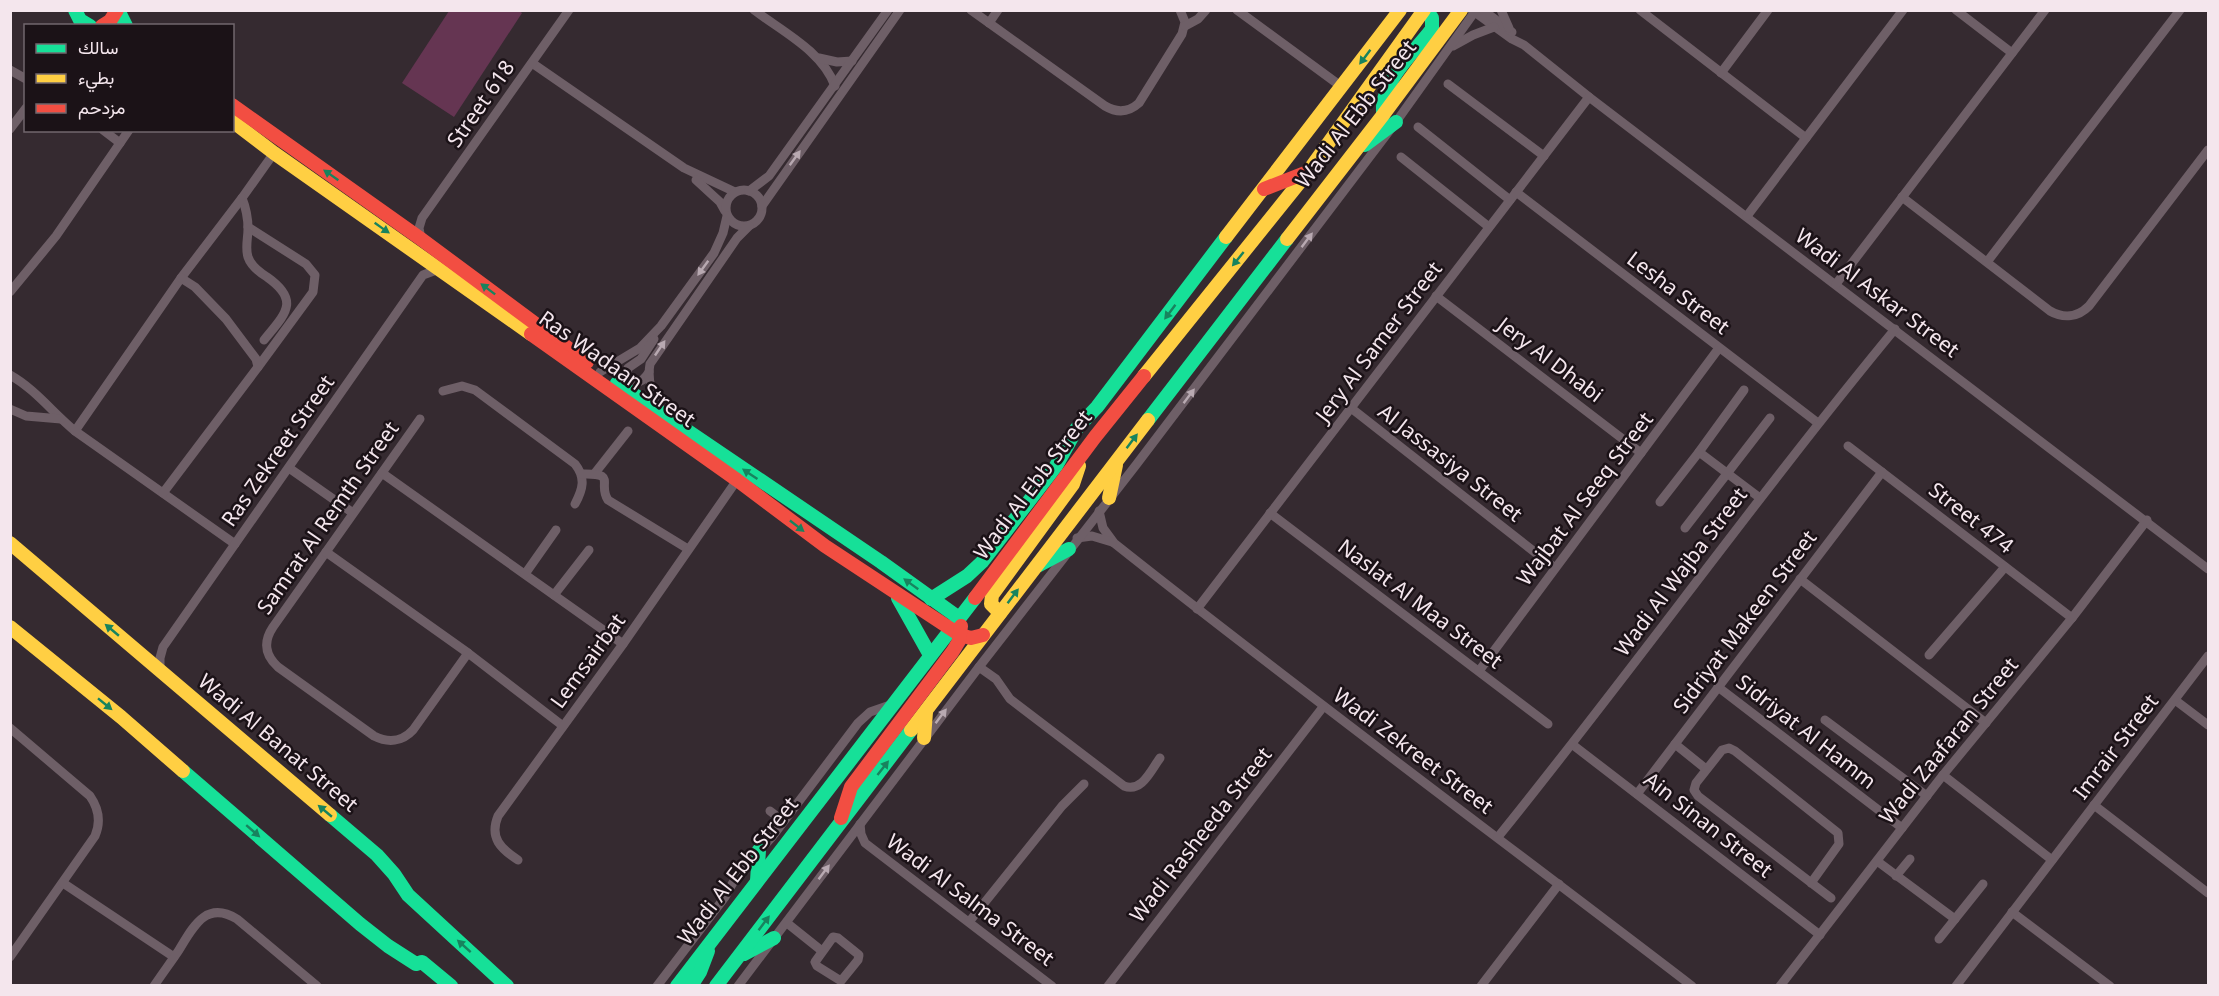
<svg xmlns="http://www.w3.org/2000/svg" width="2219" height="996" font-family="'Noto Sans',Vazirmatn,sans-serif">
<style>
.green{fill:#653552}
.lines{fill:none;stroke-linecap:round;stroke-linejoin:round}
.street{stroke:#6e5f67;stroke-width:9}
.fast{stroke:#16e098;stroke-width:14}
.slow{stroke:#ffcf43;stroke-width:14}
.jam{stroke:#f24e42;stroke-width:14}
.oneway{fill:#18835e}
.oneway2{fill:#b8a9b1}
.labels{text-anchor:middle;stroke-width:5;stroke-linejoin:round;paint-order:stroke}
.street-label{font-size:21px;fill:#f4e6ed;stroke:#1b1217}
</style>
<rect width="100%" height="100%" fill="#352a30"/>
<path class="green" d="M518 10 522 13 454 117 402 83 449 11Z"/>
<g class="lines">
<g class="street">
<path d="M754 10C783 32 822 51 835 86"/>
<path d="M971 10 1105 106C1117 113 1128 113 1139 103L1182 34 1185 22 1180 10"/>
<path d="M1237 10 1342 87"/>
<path d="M1472 10 1512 39 1524 45 1589 97 2208 569"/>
<path d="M1483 10 1512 32"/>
<path d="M1501 10 1509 28"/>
<path d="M1640 10 1806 138"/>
<path d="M1956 10 2012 53"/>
<path d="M989 23 998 10"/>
<path d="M1185 26 1198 19 1206 10"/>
<path d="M1453 46 1473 35 1494 27"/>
<path d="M819 58 837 62 852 61"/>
<path d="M532 63 684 168 735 192"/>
<path d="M10 70 26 79"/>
<path d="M1721 73 1768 10"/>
<path d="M1448 84 1544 156"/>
<path d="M1418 127 1510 200"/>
<path d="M10 129 26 108"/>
<path d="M103 130 120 143"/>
<path d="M1401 157 1489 227"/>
<path d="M696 180 720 202 725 211"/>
<circle cx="744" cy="208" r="18"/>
<path d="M749 191 769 176 888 10"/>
<path d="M1516 192 1818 423"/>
<path d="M1902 197 2050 311C2064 319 2078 317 2089 306L2208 150"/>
<path d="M762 206 900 10"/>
<path d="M1747 216 1903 10"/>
<path d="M248 227 306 264 315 275 313 292 258 367"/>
<path d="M421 239 419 228 422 218 569 10"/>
<path d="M1987 262 2180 10"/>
<path d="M1836 284 2045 10"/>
<path d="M10 292 56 236 129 130"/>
<path d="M1436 296 1641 453"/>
<path d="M264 340C285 314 301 301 267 277 259 272 251 266 248 257 245 248 248 238 248 229 248 218 246 208 242 198L274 153"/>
<path d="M600 372 640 348 661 326 714 253 723 233 727 216"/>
<path d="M649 372C645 379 640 384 632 382L627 374 628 368 641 359 654 339"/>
<path d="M10 375C35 389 53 413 75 431L235 544"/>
<path d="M443 391 462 386 475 390 575 464C586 478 583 489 575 504"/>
<path d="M1351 408 1555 568"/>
<path d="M10 409 26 416 61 419"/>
<path d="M662 410C652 397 647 380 650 364L737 238 749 226"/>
<path d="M420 419 273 627C263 642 265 655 278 667L374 736C388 743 402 742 413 730L468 653"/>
<path d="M75 431 181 278 242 198"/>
<path d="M1848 446 2072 618"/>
<path d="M1699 452 1760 498"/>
<path d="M289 468 353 513"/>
<path d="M382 473 623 644"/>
<path d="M595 473 628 431"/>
<path d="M582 474C618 473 597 483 608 500L688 549"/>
<path d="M163 493 258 367 256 359 226 319 195 287 181 278"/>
<path d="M1660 502 1699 452 1744 390"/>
<path d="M1099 511 1103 528 1114 543C1304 694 1499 838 1692 986"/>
<path d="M1270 513 1548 724"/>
<path d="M1685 528 1770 418"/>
<path d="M1077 538 1092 536 1112 542"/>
<path d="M326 552 468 653 563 726"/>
<path d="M525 574 556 530"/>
<path d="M1800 579 1986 723"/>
<path d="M554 595 589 550"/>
<path d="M1197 609 1589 97"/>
<path d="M1929 655 2005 567"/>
<path d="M979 667 996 679 1010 699 1124 786C1142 793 1151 770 1160 758"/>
<path d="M160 670V658L163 647 423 275 439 269"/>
<path d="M1479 671 1719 348"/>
<path d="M1718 687 1902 828"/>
<path d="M2175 700 2208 725"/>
<path d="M1825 720 1927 796"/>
<path d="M10 728 90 796C99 809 101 822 95 836L10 957"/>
<path d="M1675 744 1706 769"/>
<path d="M1573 745 1820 935"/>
<path d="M1943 775 2052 860"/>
<path d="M1637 794 1882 472"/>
<path d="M2094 805 2208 893"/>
<path d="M770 811 783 821"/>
<path d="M860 824 861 834 865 843 1052 986"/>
<path d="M1498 837C1633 670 1758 495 1895 329"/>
<path d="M518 860C501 849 489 838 498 816L623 644 737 480"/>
<path d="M1877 861 1955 919"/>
<path d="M1896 876 1910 859"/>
<path d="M63 883 174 957"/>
<path d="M1811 883 1839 844 1838 833 1735 751 1729 748 1722 750 1696 783 1694 790 1698 796 1831 898"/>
<path d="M2012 912 2110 986"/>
<path d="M969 922 1062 806 1084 784"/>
<path d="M787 923 822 951"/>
<path d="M833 937 838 938 859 955 858 960 841 981 817 966 815 962Z"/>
<path d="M1939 939 1983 884"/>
<path d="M154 986C162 974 171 962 179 950 193 927 206 900 237 919L317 986"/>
<path d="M657 986 725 897 736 877 772 837 858 723 870 712 893 704"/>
<path d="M738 986 979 667 1136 465 1396 122 1476 10"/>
<path d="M1108 986 1323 707"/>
<path d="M1481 986 1559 884"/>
<path d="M1780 986 1943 775 2072 618 2147 520"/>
<path d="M1956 986 2208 656"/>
</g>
<g class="fast">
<path d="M75 10 80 20 90 26"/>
<path d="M118 10 126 26"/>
<path d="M1383 115C1380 81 1413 54 1432 29V18L1426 10"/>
<path d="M1365 145 1396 122"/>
<path d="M617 383 881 562 959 618"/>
<path d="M1148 420 1287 239"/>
<path d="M1039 565 1069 549"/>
<path d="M898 598 930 655"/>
<path d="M931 599 967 576 982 562 1056 466 1077 428 1097 407 1226 237"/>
<path d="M183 771 360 924 388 946 416 964 422 962 451 986"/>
<path d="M330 815 377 855 394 874 408 895 507 986"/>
<path d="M757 881 759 850"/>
<path d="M744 954 774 938"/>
<path d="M677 986 975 598"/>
<path d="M691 986 700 972 708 951"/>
<path d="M716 986 911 730"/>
</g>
<g class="slow">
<path d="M232 121 274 153 531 334"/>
<path d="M1226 237 1400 10"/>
<path d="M1287 239 1383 115 1461 10"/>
<path d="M1144 376 1307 173 1424 10"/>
<path d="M1109 498 1116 465"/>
<path d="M10 543 330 815"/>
<path d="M1000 613 991 604 992 595 1073 484 1079 466"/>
<path d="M10 627 121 717 183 771"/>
<path d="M911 730 1148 420"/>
<path d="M924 738 926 712"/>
</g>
<g class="jam">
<path d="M102 26 110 21 117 10"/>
<path d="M232 105 421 239 587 362"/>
<path d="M1264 189 1305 173"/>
<path d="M531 334 737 480 825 546 960 635 971 638 983 635"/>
<path d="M975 598 1095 437 1144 376"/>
<path d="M841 818 851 787 953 651 959 641 961 626"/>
</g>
</g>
<defs><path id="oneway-solid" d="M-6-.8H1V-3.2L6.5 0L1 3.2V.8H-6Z" transform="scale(1.5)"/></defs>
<g class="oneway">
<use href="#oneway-solid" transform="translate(1365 57) rotate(127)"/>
<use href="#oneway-solid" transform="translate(331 175) rotate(-145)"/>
<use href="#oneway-solid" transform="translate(382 228) rotate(35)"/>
<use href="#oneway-solid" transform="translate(1238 259) rotate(129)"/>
<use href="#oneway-solid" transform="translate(488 289) rotate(-143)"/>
<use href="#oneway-solid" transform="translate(1170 312) rotate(127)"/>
<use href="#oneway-solid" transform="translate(1132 441) rotate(-53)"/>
<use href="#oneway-solid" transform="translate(750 474) rotate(-146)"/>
<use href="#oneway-solid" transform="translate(797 526) rotate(38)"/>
<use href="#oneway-solid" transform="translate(911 584) rotate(-144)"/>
<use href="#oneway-solid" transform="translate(1013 596) rotate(-53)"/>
<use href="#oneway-solid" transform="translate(112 630) rotate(-140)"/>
<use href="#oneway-solid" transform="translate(105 704) rotate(39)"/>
<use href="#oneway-solid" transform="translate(883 768) rotate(-52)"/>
<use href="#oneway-solid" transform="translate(325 811) rotate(-140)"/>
<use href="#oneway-solid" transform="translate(253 831) rotate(41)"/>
<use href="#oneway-solid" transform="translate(764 923) rotate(-53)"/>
<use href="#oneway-solid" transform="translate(464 946) rotate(-138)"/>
</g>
<g class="oneway2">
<use href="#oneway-solid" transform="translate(795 158) rotate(-54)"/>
<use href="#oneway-solid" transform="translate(1307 240) rotate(-53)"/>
<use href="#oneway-solid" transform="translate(703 268) rotate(126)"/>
<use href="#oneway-solid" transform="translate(660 348) rotate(-56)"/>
<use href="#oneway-solid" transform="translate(1189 396) rotate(-53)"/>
<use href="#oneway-solid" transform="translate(941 716) rotate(-53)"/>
<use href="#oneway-solid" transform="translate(824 872) rotate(-53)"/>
</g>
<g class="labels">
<g class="street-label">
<text transform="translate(481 104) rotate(-55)" y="7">Street 618</text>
<text transform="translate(1356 114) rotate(-52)" y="7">Wadi Al Ebb Street</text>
<text transform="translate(1678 293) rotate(37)" y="7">Lesha Street</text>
<text transform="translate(1877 293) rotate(37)" y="7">Wadi Al Askar Street</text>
<text transform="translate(1379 342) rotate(-53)" y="7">Jery Al Samer Street</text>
<text transform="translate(1550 360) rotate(37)" y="7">Jery Al Dhabi</text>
<text transform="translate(617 369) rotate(35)" y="7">Ras Wadaan Street</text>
<text transform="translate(278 451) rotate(-55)" y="7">Ras Zekreet Street</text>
<text transform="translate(1450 463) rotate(38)" y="7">Al Jassasiya Street</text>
<text transform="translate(1033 485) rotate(-53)" y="7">Wadi Al Ebb Street</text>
<text transform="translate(1585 499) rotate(-53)" y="7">Wajbat Al Seeq Street</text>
<text transform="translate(328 518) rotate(-55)" y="7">Samrat Al Remth Street</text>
<text transform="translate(1971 518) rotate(38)" y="7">Street 474</text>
<text transform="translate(1681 572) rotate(-53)" y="7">Wadi Al Wajba Street</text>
<text transform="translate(1420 604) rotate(37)" y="7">Naslat Al Maa Street</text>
<text transform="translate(1745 622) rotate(-53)" y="7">Sidriyat Makeen Street</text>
<text transform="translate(588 661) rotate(-54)" y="7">Lemsairbat</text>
<text transform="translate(1806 732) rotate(38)" y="7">Sidriyat Al Hamm</text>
<text transform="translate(1949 741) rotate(-51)" y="7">Wadi Zaafaran Street</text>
<text transform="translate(278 743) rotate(40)" y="7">Wadi Al Banat Street</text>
<text transform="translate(2116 747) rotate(-53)" y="7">Imrair Street</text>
<text transform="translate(1413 751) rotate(37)" y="7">Wadi Zekreet Street</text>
<text transform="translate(1708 825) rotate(38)" y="7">Ain Sinan Street</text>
<text transform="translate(1201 835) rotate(-52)" y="7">Wadi Rasheeda Street</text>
<text transform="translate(738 871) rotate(-52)" y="7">Wadi Al Ebb Street</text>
<text transform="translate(970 900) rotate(37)" y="7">Wadi Al Salma Street</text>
</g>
</g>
<rect width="2219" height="996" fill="none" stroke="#f4e6ed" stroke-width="24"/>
<rect x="24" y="24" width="210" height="108" fill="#1b1217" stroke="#72676d" stroke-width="1.5"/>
<rect x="36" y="44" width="30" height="9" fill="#16e098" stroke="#72676d" stroke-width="1.5"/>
<text x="78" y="54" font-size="18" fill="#f4e6ed">سالك</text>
<rect x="36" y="74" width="30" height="9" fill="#ffcf43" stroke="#72676d" stroke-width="1.5"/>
<text x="78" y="84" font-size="18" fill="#f4e6ed">بطيء</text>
<rect x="36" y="104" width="30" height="9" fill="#f24e42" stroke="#72676d" stroke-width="1.5"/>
<text x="78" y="114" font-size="18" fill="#f4e6ed">مزدحم</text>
</svg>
